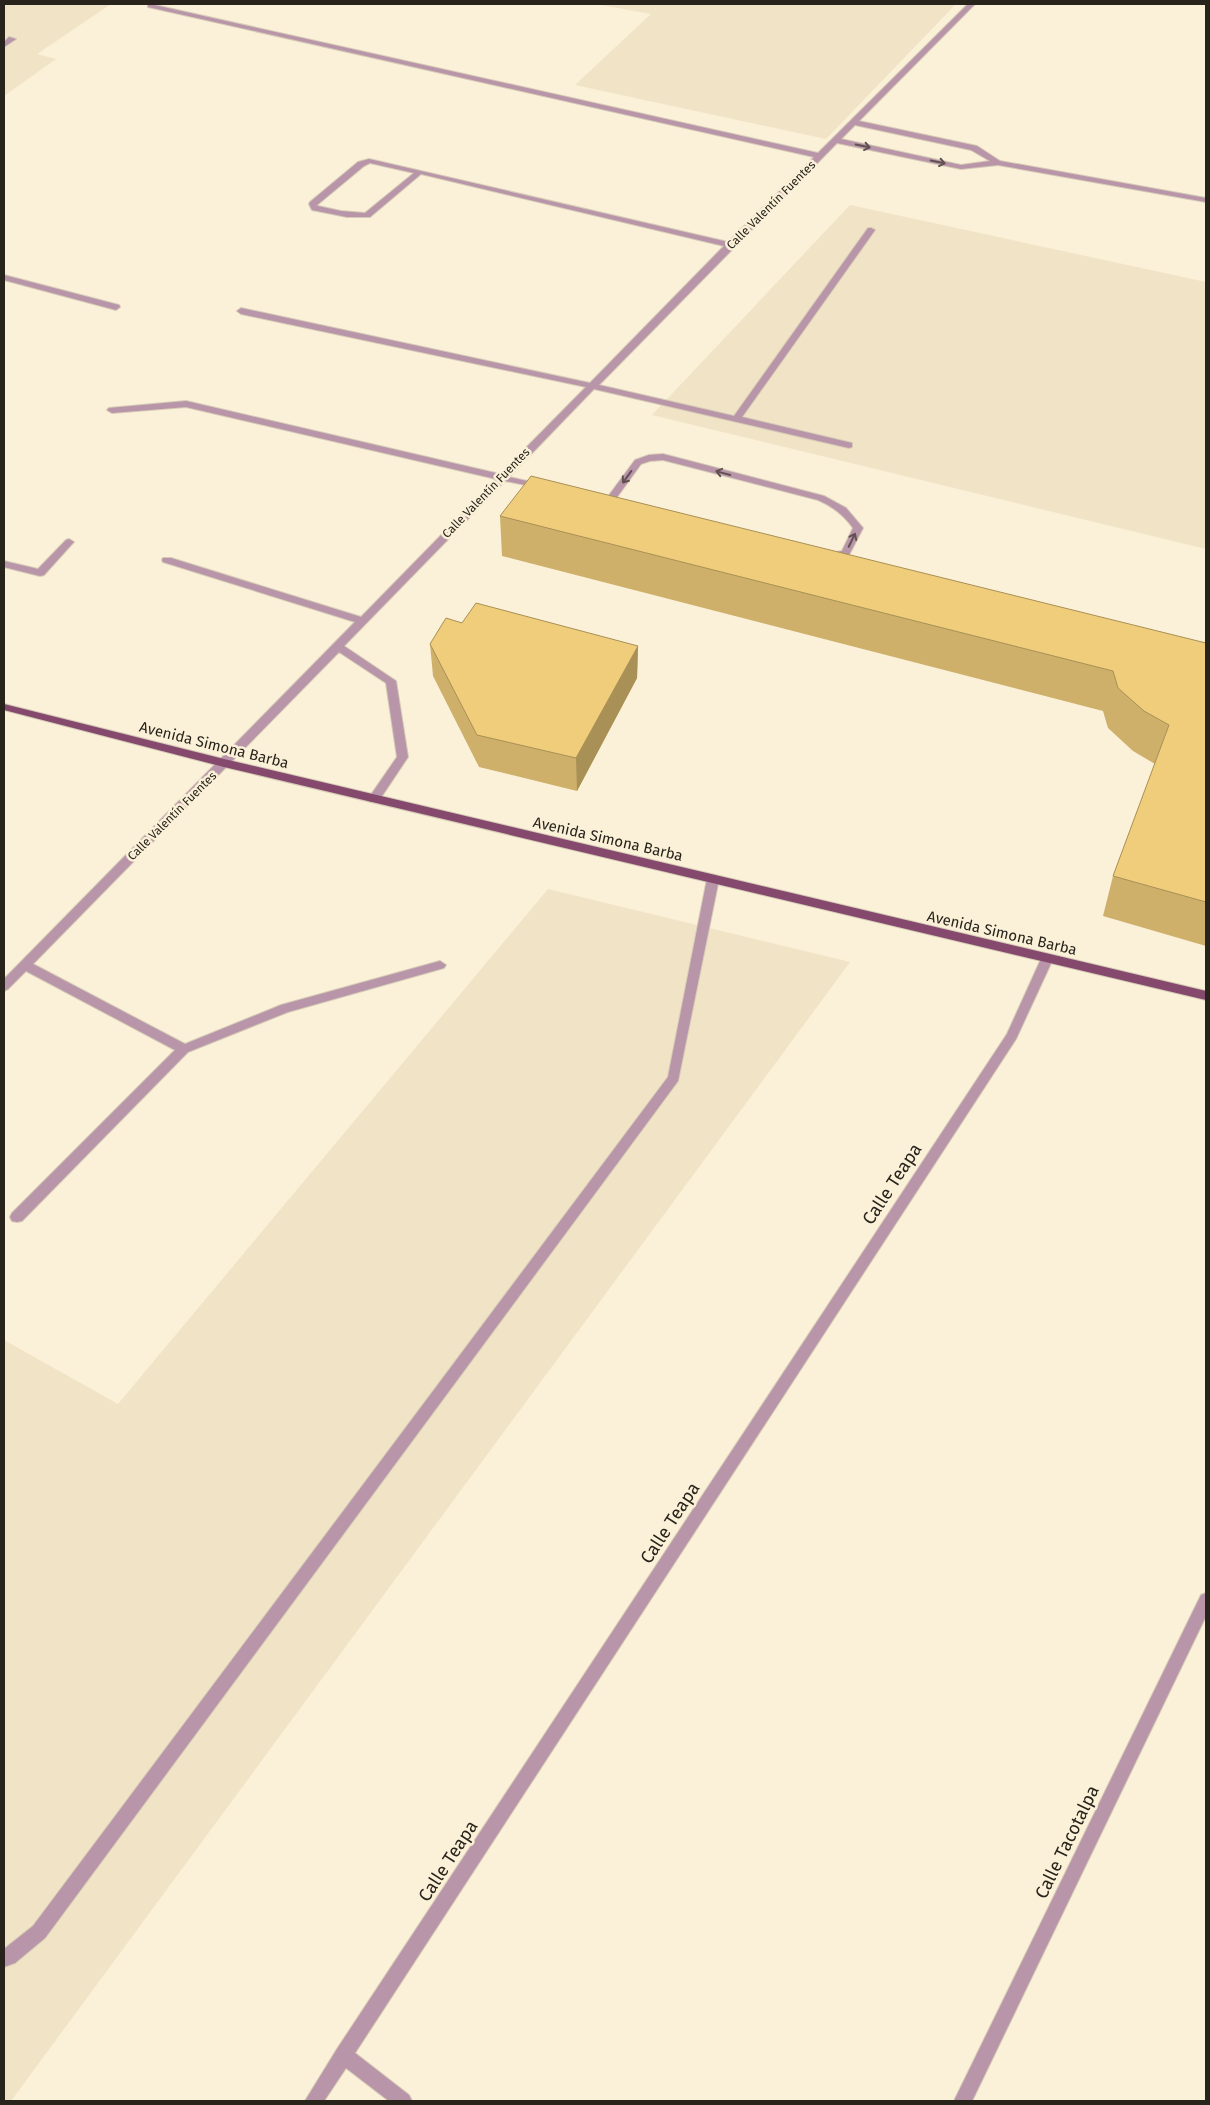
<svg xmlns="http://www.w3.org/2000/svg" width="1210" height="2105" font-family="'Fira Sans',sans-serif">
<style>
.built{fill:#f1e3c5}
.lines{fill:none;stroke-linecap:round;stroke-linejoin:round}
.minor-casing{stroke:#d5cbb6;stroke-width:2}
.major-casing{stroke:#d5cbb6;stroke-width:2}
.minor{fill:#b895a8;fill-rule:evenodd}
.major{fill:#84496c;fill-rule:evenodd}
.wall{fill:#ceb06a}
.shaded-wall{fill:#a89056}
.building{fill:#f0cd7b;stroke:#a89056}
.oneway{stroke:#625153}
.labels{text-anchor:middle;stroke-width:5;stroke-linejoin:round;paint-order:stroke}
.far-street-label{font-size:12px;fill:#28241b;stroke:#fbf0d8}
.street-label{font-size:15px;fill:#28241b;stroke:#fbf0d8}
.near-street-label{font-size:18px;fill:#28241b;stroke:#fbf0d8}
</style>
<rect width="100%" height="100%" fill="#fbf0d8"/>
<g class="built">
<path d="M4 4H111L37 54 56 59 4 96Z"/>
<path d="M596 4H956L826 139 575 85 651 14Z"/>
<path d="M850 205 1206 282V549L652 415Z"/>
<path d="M548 889 850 962 11 2101H4V1340L118 1404Z"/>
</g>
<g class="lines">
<defs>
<g id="minor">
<path d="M150 4 818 153 968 4H975L859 121 977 146 1000 161 1206 198V202L998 165 961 169 837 143 599 385 734 416 868 228H871L875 230 742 417 852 443V447L849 448 594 389 509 477 545 485V489L505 481 344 646 396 681 408 757 378 802H370L368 799 397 757 386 683 339 652 33 964 185 1044 281 1005 440 961 446 965 444 968 288 1012 188 1052 22 1221 17 1222 12 1221 10 1217 12 1213 175 1050 26 971 8 989 4 991V979L355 622 163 562 162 560 163 558H171L361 617 496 479 186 407 112 413 107 410 109 408 186 401 500 474 586 387 241 314 237 311 241 308 590 383 724 246 421 174 370 217H347L312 210 309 204 310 202 358 162 369 159 728 242 814 157 148 7V5ZM855 125 971 150 990 161 961 165 841 139ZM370 163 414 173 365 213 341 211 318 206 317 205 364 166Z"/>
<path d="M9 37 16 39 4 47V42Z"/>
<path d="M4 275 119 305 120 307 116 310 4 280Z"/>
<path d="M663 454 824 496 846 508 863 528 849 555 825 558V554L842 551 853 528C844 515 832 506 818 500L663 460 650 461 641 464 612 504H606L604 502 635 460 649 455Z"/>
<path d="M69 539 74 542 72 544 44 575 40 576 4 567V561L38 569 66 540Z"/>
<path d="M713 875 719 879 678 1081 45 1938 15 1963 4 1967V1949L33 1926 668 1077 707 879Z"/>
<path d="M1047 955 1053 959 1016 1039 355 2053 409 2095 412 2101H389L346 2068 324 2101H305L337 2049 1007 1034 1041 959Z"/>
<path d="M1206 1593V1616L972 2101H954L1201 1595Z"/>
</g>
<path id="major" d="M4 704 224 759 1206 991V1000L224 767 4 710Z"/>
</defs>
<use href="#minor" class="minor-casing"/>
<use href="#major" class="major-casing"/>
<use href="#minor" class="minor"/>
<use href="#major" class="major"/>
</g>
<g class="wall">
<path d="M500 516 1206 643V946L1103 916 1113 876 1155 764 1133 751 1108 728 1103 711 502 556Z"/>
<path d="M462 623 638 646 637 678 577 791 479 767 433 676 430 644Z"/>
</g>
<path class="shaded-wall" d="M638 646 637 678 577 791 576 758Z"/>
<g class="building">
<path d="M531 476 1206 643V902L1113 876 1169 725 1144 711 1118 688 1113 671 500 516Z"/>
<path d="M476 603 638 646 576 758 477 735 430 644 446 618 462 623Z"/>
</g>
<defs><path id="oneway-shaft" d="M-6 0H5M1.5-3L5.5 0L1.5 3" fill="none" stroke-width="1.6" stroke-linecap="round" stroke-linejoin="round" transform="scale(1.25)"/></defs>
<g class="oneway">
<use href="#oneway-shaft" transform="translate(863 146) rotate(12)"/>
<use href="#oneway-shaft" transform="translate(938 162) rotate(12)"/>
<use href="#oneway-shaft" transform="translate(723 473) rotate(-165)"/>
<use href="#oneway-shaft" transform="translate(627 477) rotate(126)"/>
<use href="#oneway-shaft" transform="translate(852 540) rotate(-64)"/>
</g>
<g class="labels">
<g class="far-street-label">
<text transform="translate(771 205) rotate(-45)" y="4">Calle Valentín Fuentes</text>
<text transform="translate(486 493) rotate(-46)" y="4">Calle Valentín Fuentes</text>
<text transform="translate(172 816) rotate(-45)" y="4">Calle Valentín Fuentes</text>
</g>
<g class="street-label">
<text transform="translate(214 745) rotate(14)" y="5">Avenida Simona Barba</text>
<text transform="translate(608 839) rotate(13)" y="5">Avenida Simona Barba</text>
<text transform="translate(1002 933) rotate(13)" y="5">Avenida Simona Barba</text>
</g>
<g class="near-street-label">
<text transform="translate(892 1184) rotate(-57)" y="6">Calle Teapa</text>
<text transform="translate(670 1523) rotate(-57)" y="6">Calle Teapa</text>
<text transform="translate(1067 1842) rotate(-64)" y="6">Calle Tacotalpa</text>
<text transform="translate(448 1861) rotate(-57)" y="6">Calle Teapa</text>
</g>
</g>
<rect width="1210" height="2105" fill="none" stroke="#28241b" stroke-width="10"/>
</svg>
